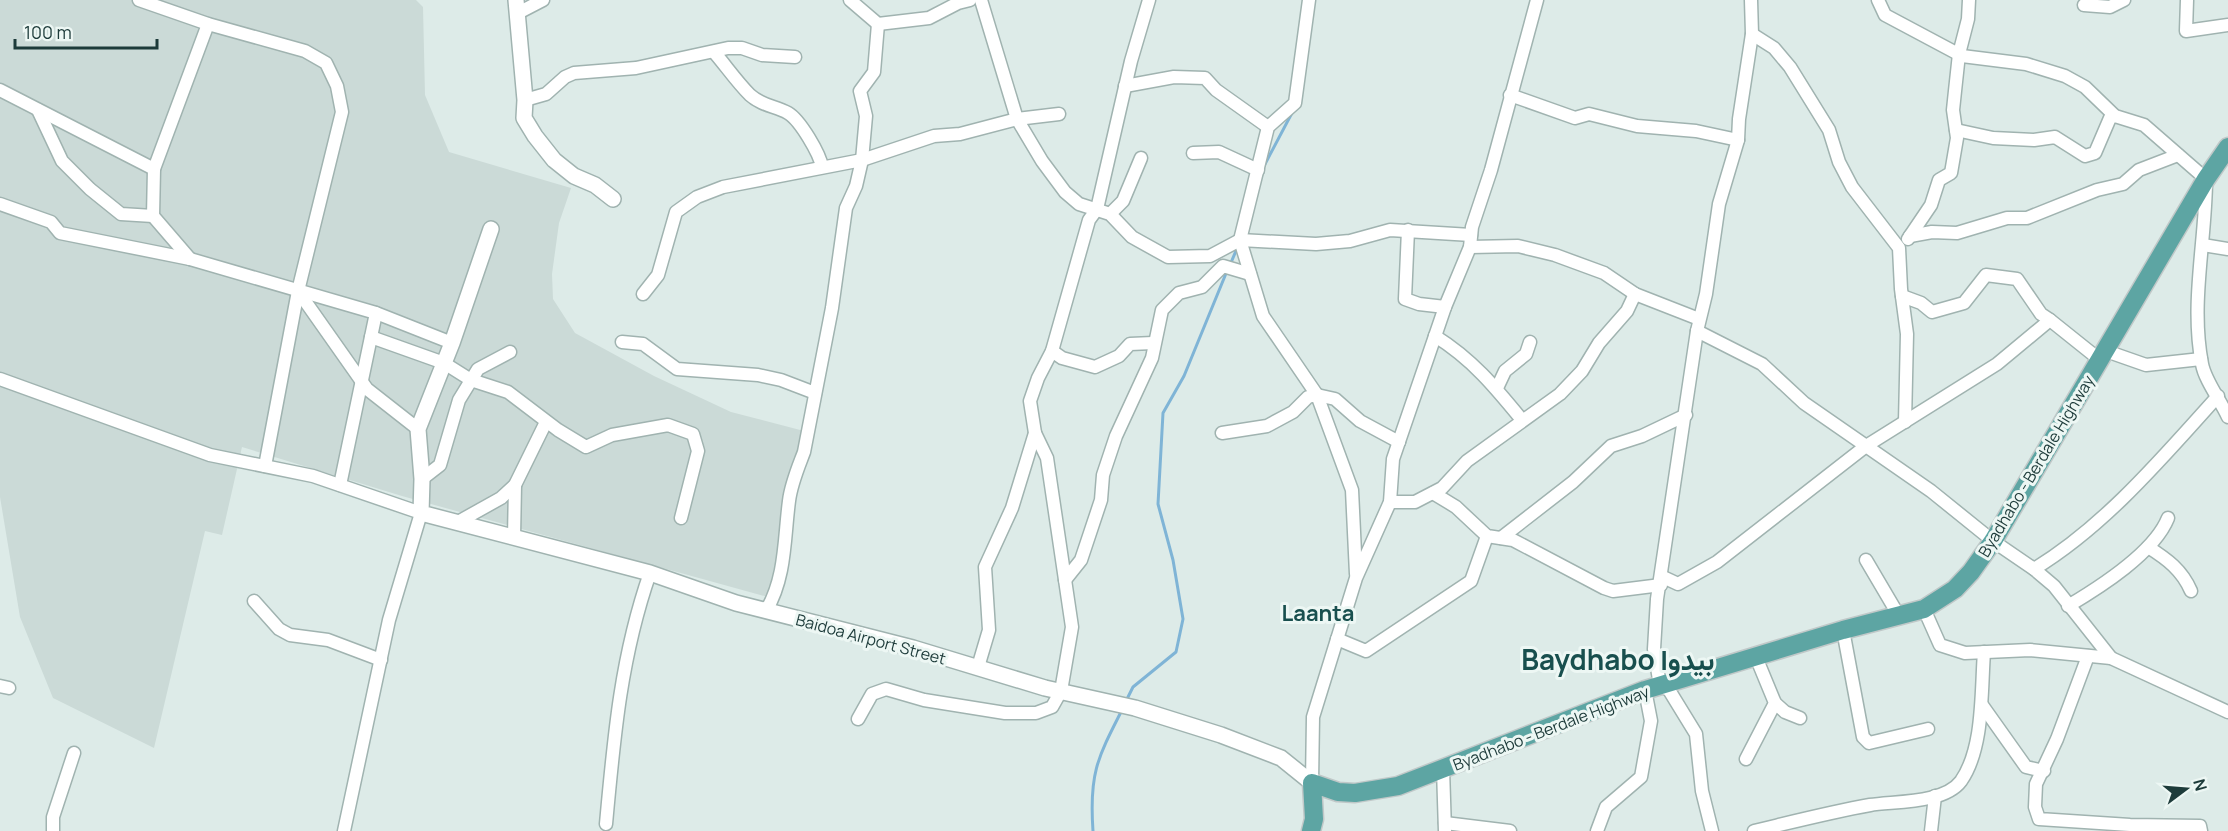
<svg xmlns="http://www.w3.org/2000/svg" width="2228" height="831" font-family="Manrope,Vazirmatn,sans-serif">
<style>
.built{fill:#cbdad7}
.lines{fill:none;stroke-linecap:round;stroke-linejoin:round}
.stream{stroke:#7fb4d6;stroke-width:3}
.minor-casing{stroke:#a0b3b0;stroke-width:15}
.tertiary-casing{stroke:#a0b3b0;stroke-width:18}
.primary-casing{stroke:#c0c8c8;stroke-width:21}
.minor{stroke:#fff;stroke-width:12}
.tertiary{stroke:#fff;stroke-width:15}
.primary{stroke:#5da5a3;stroke-width:18}
.labels{text-anchor:middle;stroke-width:6;stroke-linejoin:round;paint-order:stroke}
.street-label{font-size:16px;fill:#1d3b3a;stroke:#edf7f4}
.district-label{font-size:22px;font-weight:bold;fill:#184f4e;stroke:#edf7f4}
.town-label{font-size:28px;font-weight:bold;fill:#184f4e;stroke:#edf7f4}
</style>
<rect width="100%" height="100%" fill="#ddebe8"/>
<path class="built" d="M0 0H416L423 7 425 95 449 152 571 188 559 223 552 274 553 299 575 333 654 376 731 412 804 431 768 597 402 496 242 447 222 535 205 531 154 748 53 698 20 617 0 497Z"/>
<g class="lines">
<g class="stream">
<path d="M1264 166 1293 111"/>
<path d="M1230 265 1238 246"/>
<path d="M1126 701 1133 687 1176 652 1183 619 1173 560 1158 504 1163 413 1184 376 1227 271"/>
<path d="M1093 831C1089 774 1097 759 1122 710"/>
</g>
<defs>
<g id="minor">
<path d="M139 0 208 24 305 51 326 63 337 86 342 112 298 291 265 466"/>
<path d="M850 0 878 24 929 18 958 3 970 0"/>
<path d="M981 0 1017 119 1042 161 1065 192 1079 204 1110 214 1132 237 1168 257 1210 256 1240 240 1316 244 1350 241 1390 230 1471 235"/>
<path d="M1309 0 1295 103 1268 127 1240 240 1263 316 1317 395 1352 490 1356 574"/>
<path d="M1878 0 1885 15 1962 56 2026 64 2065 76 2085 87 2115 116 2144 125 2206 179C2206 240 2190 303 2202 364 2205 381 2221 401 2228 417"/>
<path d="M2187 0 2186 31 2228 25"/>
<path d="M2084 5 2110 7 2124 0"/>
<path d="M518 13 543 0"/>
<path d="M1752 34 1774 48 1790 67 1829 130 1839 162 1852 187 1899 248 1901 289 1907 334 1905 422"/>
<path d="M714 52C726 66 737 82 750 95 762 106 776 106 788 113 800 120 820 154 822 167"/>
<path d="M1125 86 1174 77 1205 78 1216 90 1268 127"/>
<path d="M0 90 154 169"/>
<path d="M1510 95 1575 118 1589 114 1637 126 1696 131 1738 140"/>
<path d="M525 100 546 94 565 77 574 73 636 68 728 48H742L762 55 795 57"/>
<path d="M38 110 62 161 90 189 121 214 153 216"/>
<path d="M1956 130 1993 138 2034 140 2055 137 2085 156 2095 153 2110 118 2115 116"/>
<path d="M1193 153 1219 152 1258 170"/>
<path d="M0 204 51 222 60 233 190 259 376 313 452 343"/>
<path d="M1110 214 1123 201 1141 158"/>
<path d="M1408 230 1405 299 1419 304 1445 307"/>
<path d="M1910 236 1932 232 1957 233 2007 218H2027L2097 190 2123 184 2139 170 2178 155"/>
<path d="M1908 239 1931 205 1939 180 1951 173 1957 138 1953 110 1955 91 1959 54 1968 19 1969 0"/>
<path d="M2203 245 2228 249"/>
<path d="M1470 247 1518 246 1555 255 1604 273 1635 294 1699 319"/>
<path d="M190 259 153 216 154 169 208 24"/>
<path d="M298 291 367 389 418 429"/>
<path d="M643 294 658 275 676 212 697 197 723 187 862 160 934 136 960 134 1017 119 1059 114"/>
<path d="M1902 296 1921 303 1932 312 1964 303 1986 275 2017 279 2041 314 2050 320"/>
<path d="M1697 331 1762 364 1804 403 1931 491 1993 541 2034 569 2054 586 2111 658"/>
<path d="M1435 336C1472 359 1495 387 1522 420"/>
<path d="M371 337 444 363 471 380 508 392 558 430 586 447 612 435 668 425 693 434 698 451 681 518"/>
<path d="M622 342 643 344 677 369 758 375 781 380 815 393"/>
<path d="M1052 351 1062 358 1095 367 1119 356 1130 344 1153 343"/>
<path d="M2106 351 2146 365 2201 359"/>
<path d="M0 379 210 455 313 476 421 513 389 620 344 831"/>
<path d="M1497 388 1505 371 1526 354 1530 342"/>
<path d="M1222 433 1267 426 1293 412 1308 397 1317 395 1335 399 1360 421 1399 442"/>
<path d="M422 479 440 465 459 400 478 369 510 352"/>
<path d="M340 485 376 313"/>
<path d="M1433 493 1456 507 1487 536 1513 540 1604 588 1613 591 1661 585"/>
<path d="M1390 502H1415L1442 488 1467 461 1560 394 1582 371 1599 343 1627 311 1635 294"/>
<path d="M458 522 501 498 515 485 546 422"/>
<path d="M514 537 515 485"/>
<path d="M1501 538 1573 482 1611 446 1642 436 1686 415"/>
<path d="M2148 547C2167 559 2182 570 2191 591"/>
<path d="M1866 560 1899 616"/>
<path d="M2034 569C2105 526 2163 457 2218 396"/>
<path d="M1663 577 1678 584 1717 562 1866 446 1997 364 2050 320 2100 360"/>
<path d="M1065 580 1081 560 1101 500 1103 475 1116 436 1152 358 1162 310 1179 293 1202 287 1223 266 1250 274"/>
<path d="M254 601 279 629 290 635 328 640 381 660"/>
<path d="M2068 606C2100 587 2154 553 2168 518"/>
<path d="M1924 609 1940 645 1965 653 2030 650 2111 658 2228 712"/>
<path d="M766 611C786 577 784 539 789 501 791 484 798 468 804 452L832 308 846 208 856 186 862 160 866 116 860 91 874 72 878 24"/>
<path d="M1843 630 1863 737 1869 743 1928 729"/>
<path d="M1337 639 1366 651 1471 581 1487 536"/>
<path d="M2088 656 2057 739 2036 784 2035 807 2039 819 2130 825 2200 826 2201 831"/>
<path d="M978 667 989 630 985 567 1012 508 1035 433 1030 401 1038 378 1052 351 1089 220 1097 209 1131 61 1149 0"/>
<path d="M0 686 9 688"/>
<path d="M1775 703 1785 712 1800 718"/>
<path d="M1982 705 2026 767 2044 771"/>
<path d="M858 719 872 694 886 689 924 700 1005 713H1036L1052 707 1061 691 1072 627 1047 458 1035 433"/>
<path d="M1746 759 1775 703 1756 657"/>
<path d="M1443 769 1445 831"/>
<path d="M1312 783 1313 717 1356 578 1390 502 1393 459 1445 307 1470 247 1472 227 1491 170 1537 0"/>
<path d="M1445 823 1510 831"/>
<path d="M606 824C614 736 621 656 650 573"/>
<path d="M53 831V817L74 753"/>
<path d="M1597 831 1606 807 1641 777 1651 721 1645 690"/>
<path d="M1712 831 1702 791 1696 734 1669 690 1660 686 1654 649 1657 599 1697 331 1706 294 1719 204 1738 140 1739 119 1752 34 1751 0"/>
<path d="M1754 831C1792 822 1831 812 1870 805 1894 801 1944 804 1961 781 1984 748 1981 691 1984 652"/>
<path d="M1931 831 1935 796"/>
</g>
<g id="tertiary">
<path d="M516 0 525 100 524 118 535 136 554 160 574 176 595 185 613 199"/>
<path d="M491 229 452 343 418 429 422 479 421 513 650 573 736 603 913 648 1045 688 1135 708 1221 735 1281 758 1312 783"/>
</g>
<path id="primary" d="M1311 831 1314 819 1312 783 1338 792 1355 793 1398 786 1645 690 1843 630 1924 609 1955 589 1971 572 1993 541 2206 179 2228 147"/>
</defs>
<use href="#minor" class="minor-casing"/>
<use href="#tertiary" class="tertiary-casing"/>
<use href="#primary" class="primary-casing"/>
<use href="#minor" class="minor"/>
<use href="#tertiary" class="tertiary"/>
<use href="#primary" class="primary"/>
</g>
<g class="labels">
<g class="street-label">
<text transform="translate(2036 466) rotate(-59)" y="6">Byadhabo - Berdale Highway</text>
<text transform="translate(871 639) rotate(15)" y="6">Baidoa Airport Street</text>
<text transform="translate(1551 728) rotate(-21)" y="6">Byadhabo - Berdale Highway</text>
</g>
<g class="district-label">
<text x="1318" y="621">Laanta</text>
</g>
<g class="town-label">
<text x="1618" y="670">Baydhabo بيدوا</text>
</g>
</g>
<g transform="translate(2186 789) rotate(74)" stroke="#edf7f4" stroke-width="4.5" paint-order="stroke">
<path d="M0-4.5L10 22L0 15L-10 22Z" fill="#1d3b3a"/>
<text y="-9" font-size="16" font-weight="bold" text-anchor="middle" fill="#1d3b3a">N</text>
</g>
<path d="M15 39v9h142v-9" fill="none" stroke="#1d3b3a" stroke-width="3"/>
<text x="24" y="39" font-size="18" fill="#1d3b3a" stroke="#edf7f4" stroke-width="4.5" paint-order="stroke">100 m</text>
</svg>
